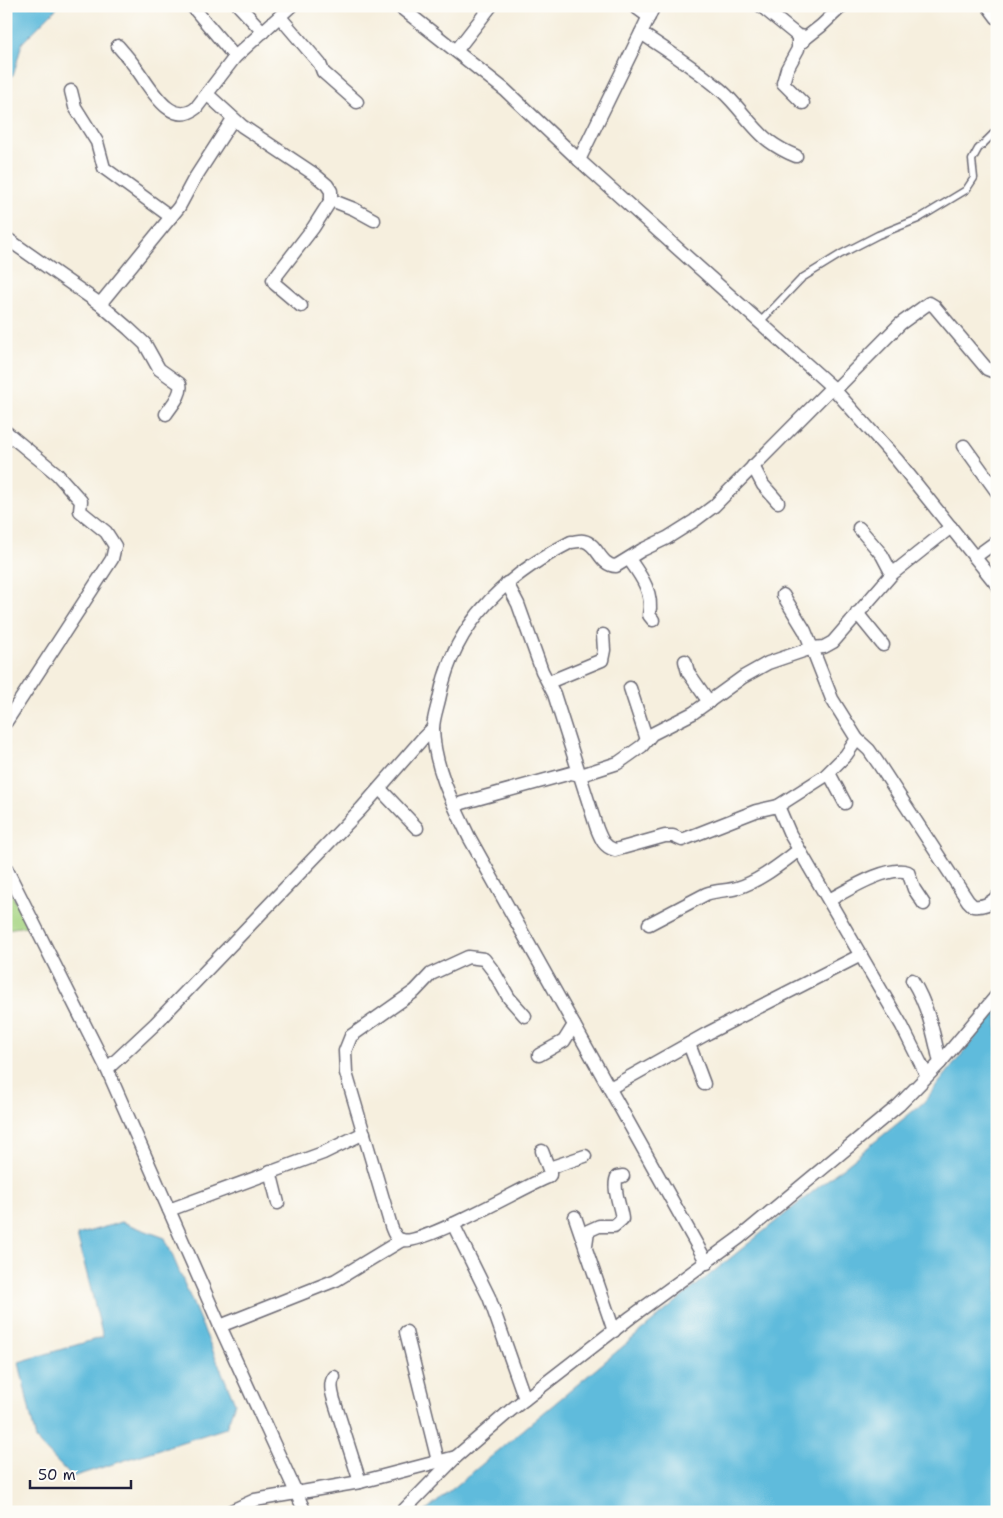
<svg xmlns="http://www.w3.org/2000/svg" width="1003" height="1518" font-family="'Shantell Sans',sans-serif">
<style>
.green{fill:#a6d482;stroke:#647b5e}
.water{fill:#5ebbdc;stroke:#406e8c}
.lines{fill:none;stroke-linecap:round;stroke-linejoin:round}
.lane-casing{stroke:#6c6a74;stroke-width:9}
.street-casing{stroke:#6c6a74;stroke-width:15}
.lane{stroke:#fff;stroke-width:6}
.street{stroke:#fff;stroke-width:12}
</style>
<rect width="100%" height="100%" fill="#fdfcf7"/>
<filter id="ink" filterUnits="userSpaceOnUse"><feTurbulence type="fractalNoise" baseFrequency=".02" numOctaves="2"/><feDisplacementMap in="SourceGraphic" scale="10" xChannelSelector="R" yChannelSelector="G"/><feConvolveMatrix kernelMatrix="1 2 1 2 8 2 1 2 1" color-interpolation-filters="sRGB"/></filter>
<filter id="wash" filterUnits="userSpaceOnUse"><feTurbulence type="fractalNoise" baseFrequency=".0096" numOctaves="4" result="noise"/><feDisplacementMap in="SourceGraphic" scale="20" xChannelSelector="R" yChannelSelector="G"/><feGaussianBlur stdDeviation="1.12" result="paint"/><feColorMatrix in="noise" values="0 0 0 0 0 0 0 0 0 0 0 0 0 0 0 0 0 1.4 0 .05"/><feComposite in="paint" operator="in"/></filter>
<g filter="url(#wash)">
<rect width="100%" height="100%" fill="#f6efde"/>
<path class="green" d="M6 882 27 926 6 929Z"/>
<g class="water">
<path d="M6 6H59L22 43 14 73 6 84Z"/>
<path d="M997 1010V1512H425L682 1297 923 1103Z"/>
<path d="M122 1222 165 1238 235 1403 226 1428 72 1477 36 1440 19 1362 103 1337 77 1235Z"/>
</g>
</g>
<g filter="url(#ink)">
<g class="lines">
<defs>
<path id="lane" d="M760 322 802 278 841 254 878 235 918 219 966 190 974 178 972 160 978 149 997 130"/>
<g id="street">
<path d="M192 6 235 57"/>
<path d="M239 6 263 32"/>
<path d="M399 6 505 90 579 160 832 387 897 460 997 585"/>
<path d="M634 6 649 17"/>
<path d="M761 6 804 41"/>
<path d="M988 6 997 18"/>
<path d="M280 17 320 64 323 72 357 102"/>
<path d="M641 33C668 51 697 69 722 91 739 106 752 128 769 141 777 147 786 152 796 156"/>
<path d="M118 46C125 54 132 62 138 71 150 87 171 128 196 108L235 57 291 6"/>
<path d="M456 51 491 6"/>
<path d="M71 91 75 107 97 142 104 168 171 217"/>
<path d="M207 94 242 126 314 174 327 185 331 191V200L313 228 273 280 275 284 301 306"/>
<path d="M803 103 783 83 787 69 798 49V36L807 37 821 26 842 6"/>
<path d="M579 160 654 6"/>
<path d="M331 200 354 209 374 220"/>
<path d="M6 238 100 304 129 329 145 344 159 369 180 384C183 394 171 406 166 414"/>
<path d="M100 304 179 207 193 181 233 119"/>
<path d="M834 391 900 324 929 303 934 306 987 369 992 371 997 368"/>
<path d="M6 432 57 474 81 501 80 511 106 532 115 546 112 559 6 722"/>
<path d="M964 446 997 492"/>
<path d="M753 466 763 485 778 502"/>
<path d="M859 528 882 555 892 574"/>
<path d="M975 557 997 541"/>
<path d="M629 559C641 576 654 593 649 615L653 620"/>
<path d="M507 583 518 604 542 671 554 694 597 829C601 839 604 847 615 850L665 836H673L682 840 756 811 778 806 825 776 846 755 857 739"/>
<path d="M783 595 805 631 812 648 824 647 833 642 892 574 951 527"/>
<path d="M857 613 883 645"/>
<path d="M685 661 688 672 709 702"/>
<path d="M549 682 602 660 604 650 603 635"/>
<path d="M630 688 647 740"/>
<path d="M829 773 845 803"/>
<path d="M380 789 417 828"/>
<path d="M778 806 790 834 902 1026 927 1076"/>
<path d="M455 807 462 803 571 773 581 775 618 763 642 746 652 734 693 713 743 677 768 663 812 648 832 699 857 739 869 750 878 763 968 901 973 906C984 907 989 904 997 897"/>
<path d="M6 868 107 1069 220 1326 305 1512"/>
<path d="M829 900C848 890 887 865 908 872L914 889 924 904"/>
<path d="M649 924 706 894C716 890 727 891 737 888 760 881 780 864 799 850"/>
<path d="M912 980C928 1005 934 1035 940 1063"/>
<path d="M525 1016 509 998 494 972 484 959 468 957 431 974 415 991 351 1036 345 1051 346 1073 391 1226C393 1231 395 1239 402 1240 422 1246 523 1187 548 1177L550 1175V1172L542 1151"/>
<path d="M689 1044 704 1084"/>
<path d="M539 1055 564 1041 574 1025"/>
<path d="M107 1069 155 1024 361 809 423 738 433 728"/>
<path d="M610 1088 708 1033 861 955"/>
<path d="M549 1168 585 1156"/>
<path d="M270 1171 278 1203"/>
<path d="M169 1210 323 1153 364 1133"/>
<path d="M575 1217 614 1331"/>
<path d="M453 1224 489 1297 525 1399"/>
<path d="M586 1245 588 1231 599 1226H614L622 1219C621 1207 612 1189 617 1177L623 1176"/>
<path d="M707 1263 469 837C453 804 434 767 433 729 433 718 438 706 440 695 455 622 506 575 571 542 575 542 580 540 584 541 598 544 600 566 616 566L642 550 667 538 694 521 714 506 832 387"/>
<path d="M220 1326 336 1280 402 1240"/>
<path d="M406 1332 438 1461"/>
<path d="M334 1377C329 1384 332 1393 334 1400L360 1482"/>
<path d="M229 1512 255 1500 360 1482 456 1457"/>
<path d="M402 1512 456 1457 511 1410 631 1317 739 1238 899 1105 940 1063 997 995"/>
</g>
</defs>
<use href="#lane" class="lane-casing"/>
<use href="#street" class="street-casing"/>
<use href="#lane" class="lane"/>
<use href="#street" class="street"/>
</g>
</g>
<rect width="1003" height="1518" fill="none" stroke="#fdfcf7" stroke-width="25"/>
<path d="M30 1480v8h101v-8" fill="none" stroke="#22223b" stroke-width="2.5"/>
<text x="38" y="1480" font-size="15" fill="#22223b" stroke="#fdfcf7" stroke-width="4" paint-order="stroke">50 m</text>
</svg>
